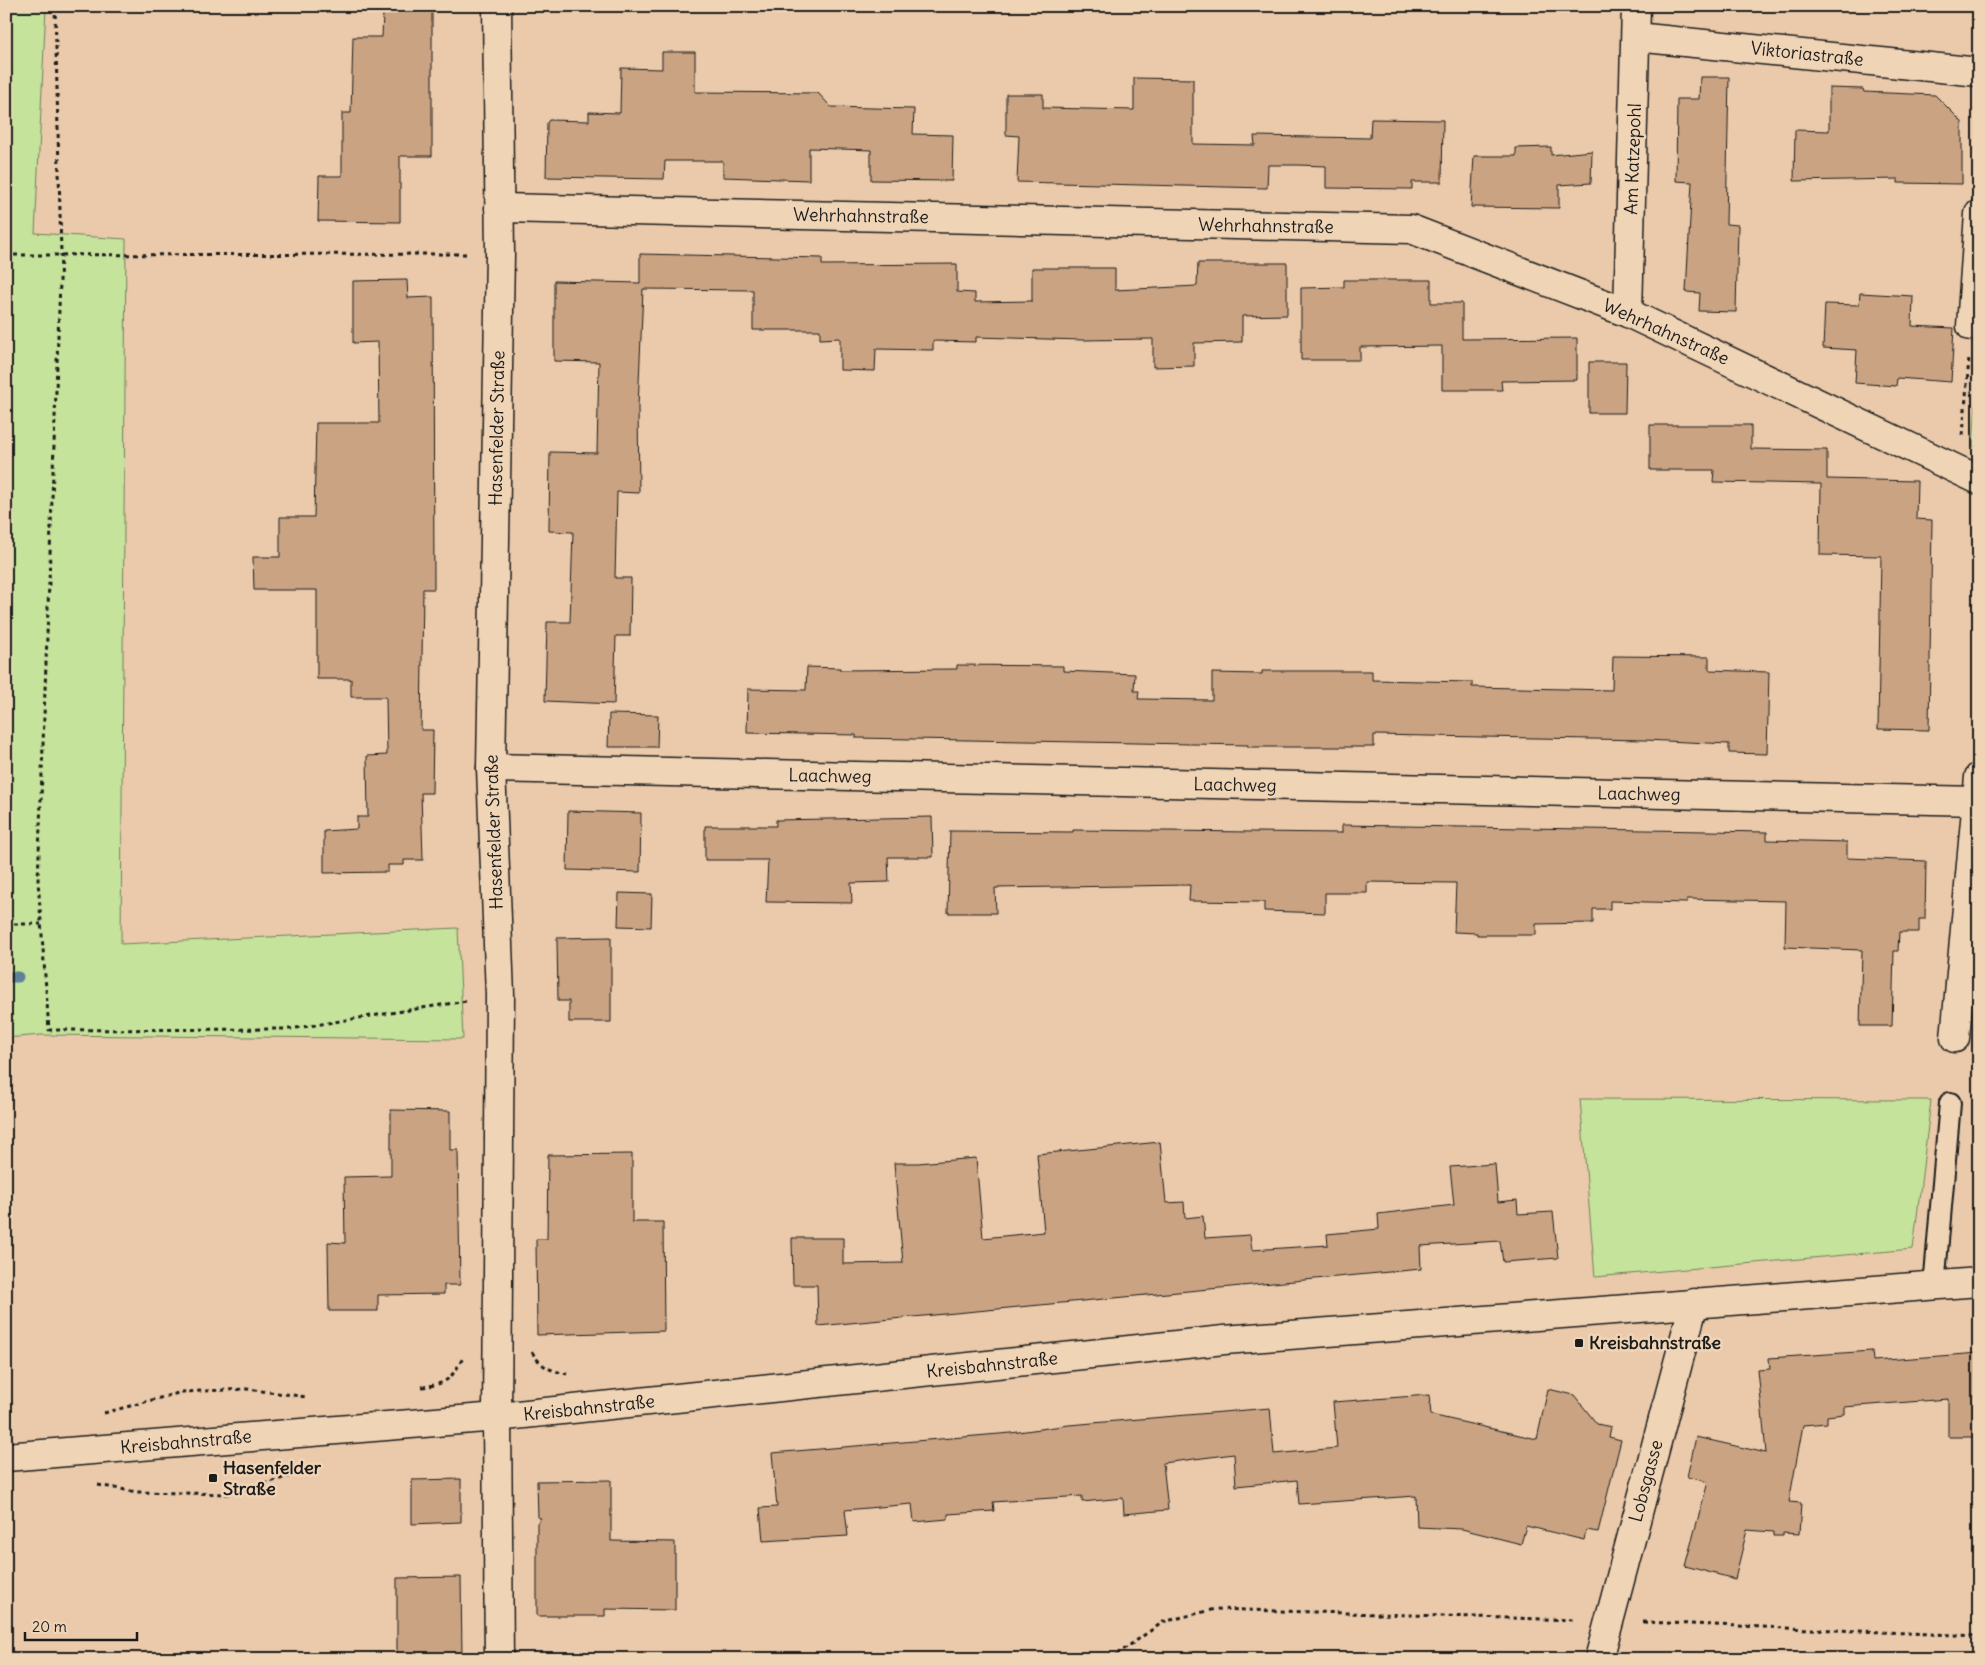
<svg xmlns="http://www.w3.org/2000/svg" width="1985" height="1665" font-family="Delius,sans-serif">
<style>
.green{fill:#c5e39b;stroke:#70805c}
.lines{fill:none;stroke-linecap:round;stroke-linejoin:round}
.stream{stroke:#5f8298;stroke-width:11}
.building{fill:#caa383;stroke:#1c1c1c}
.service-casing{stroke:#1c1c1c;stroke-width:24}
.minor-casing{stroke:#1c1c1c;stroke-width:31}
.tertiary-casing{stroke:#1c1c1c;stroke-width:31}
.path{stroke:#1c1c1c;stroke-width:3;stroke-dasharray:4 4;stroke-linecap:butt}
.service{stroke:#f0d4b6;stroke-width:20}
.minor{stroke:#f0d4b6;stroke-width:28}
.tertiary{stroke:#f0d4b6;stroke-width:28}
.poi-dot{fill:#1c1c1c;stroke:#f0d4b6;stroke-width:2}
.labels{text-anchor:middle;stroke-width:5;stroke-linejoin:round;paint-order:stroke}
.street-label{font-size:18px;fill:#1c1c1c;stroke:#f0d4b6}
.poi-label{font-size:18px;font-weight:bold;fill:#1c1c1c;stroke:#f0d4b6;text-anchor:start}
</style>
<rect width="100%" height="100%" fill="#eacaaa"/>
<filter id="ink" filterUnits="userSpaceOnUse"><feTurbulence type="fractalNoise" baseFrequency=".02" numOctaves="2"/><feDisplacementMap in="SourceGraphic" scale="10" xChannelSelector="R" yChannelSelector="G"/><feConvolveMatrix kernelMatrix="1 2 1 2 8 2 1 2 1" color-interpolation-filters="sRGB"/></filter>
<g filter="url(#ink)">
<g class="green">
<path d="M6 6H46L35 233 126 239 121 944 458 928 463 1039 41 1035 6 1038Z"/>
<path d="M1979 355V449L1973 446Z"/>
<path d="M1580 1099 1931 1100 1913 1249 1595 1277Z"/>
</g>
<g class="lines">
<g class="stream">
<path d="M6 977H18"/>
<path d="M1202 1659H1226"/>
</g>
</g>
<g class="building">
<path d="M432 11V156H400V222L318 221 319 176H342V113H351L353 37H382L383 12Z"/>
<path d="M662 52H695V92L818 93 831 107 914 109 913 134 953 135 952 181 871 180V150L809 148V180L723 177V161H665L664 179 546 177 547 123 549 120 589 121V112L620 113 621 68 662 69Z"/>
<path d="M1700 77H1729L1726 224 1738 225 1736 312 1699 311 1700 293 1686 292 1692 182 1676 181 1677 99H1699Z"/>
<path d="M1134 78 1193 79V144L1255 145 1254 136 1370 138 1371 119 1443 120 1442 182H1412V189L1326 188V166L1297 165H1268L1267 188 1017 182 1019 136 1006 135V94H1043V108L1134 110Z"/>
<path d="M1829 88 1863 89 1864 92 1935 95 1962 122V184L1898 183V179L1794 181 1795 130 1829 131Z"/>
<path d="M1551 147V155L1592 151 1591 183 1559 185V208L1471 207 1474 156H1516V148Z"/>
<path d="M640 254 822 258V265L957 264V292L975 293V302L1032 301V268H1115V290L1197 286 1198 263H1287V315L1242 316V342L1194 343V366L1153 367V339L1083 340 976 337V342L933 341V350L876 349 875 371 840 370V338L820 339V330H753V290L643 289 638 407 639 493 617 492 615 578H631L630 636H616L614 704 545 701 547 622H570L573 532 549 531 550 452 597 453 599 362 554 361V281L640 283Z"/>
<path d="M407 280 408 298 433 297 434 589H423L421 730H433L432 793H421L423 860H404V865H388V872L324 873V831L357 829V817H368L367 756 387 755 386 697H351V679H317V590H254L253 557H280V517H314L316 423H379L378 342 353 343V281Z"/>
<path d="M1344 280H1431V303H1462V339L1577 338V380L1501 381 1502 390H1442V346L1360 347V360H1301V288L1344 287Z"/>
<path d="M1860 293 1913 296 1912 326 1954 328 1951 382 1897 378 1896 386 1855 383 1857 350 1823 348 1825 304 1859 305Z"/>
<path d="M1589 362H1626L1625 413H1589Z"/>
<path d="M1650 425H1751V449L1827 450V479L1917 481 1916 519 1932 520 1929 730 1878 729 1881 556 1820 555 1821 484 1713 482 1714 470H1650Z"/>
<path d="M1613 656 1709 657V670L1769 672 1767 754 1729 753V744L1645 740 1374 735V747H1248V745L856 738V735L747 733 748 689 806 690 807 667 840 668V670L957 669V665L1063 666V671L1135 674 1134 691H1139L1138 699 1212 700V673L1262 674V671H1372V680L1472 682V687L1612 690Z"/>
<path d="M609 714 658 715 657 747H608Z"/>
<path d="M568 811 641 813 640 872 567 870Z"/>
<path d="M932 817 933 857H888L889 882 851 883 852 903 766 902 768 860H705V826H776V820Z"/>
<path d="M1342 825 1767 832V840L1847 842V858L1926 861 1925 919H1919V932H1899L1898 951H1894L1892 1026H1860L1862 950 1785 947 1786 901 1687 899V903L1610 901V909H1593V923L1536 924V935H1477V933L1454 932 1456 883 1367 882V893H1325V913L1264 911V902L1189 901 1190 885 995 888 996 913H948L950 831 1073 832V830L1342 833Z"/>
<path d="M619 893 652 894 651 927 618 926Z"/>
<path d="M611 937V1022H569V1001H558L557 938Z"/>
<path d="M391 1110 450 1111V1150H458L460 1285H444V1294L378 1295V1311H329L328 1242 345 1243 344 1177 391 1176Z"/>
<path d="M1160 1142 1166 1203 1184 1202 1185 1218 1203 1216 1205 1238 1250 1235 1252 1250 1328 1245 1327 1234 1379 1229 1378 1214 1454 1205 1450 1167 1495 1164 1498 1202 1517 1200 1518 1214 1553 1212 1558 1258 1503 1262 1500 1241 1420 1246 1421 1269 818 1326 817 1285H793L792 1238H843V1264L903 1263 894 1163H918L976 1158 983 1238 1044 1232 1037 1154Z"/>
<path d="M632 1154V1222H663L664 1331 537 1335 536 1239H547L548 1155Z"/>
<path d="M1872 1351 1873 1361 1979 1353V1437H1948V1399L1844 1407V1414L1827 1416V1423L1803 1425 1789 1502 1801 1503 1799 1534 1783 1533V1536H1773V1532L1747 1530 1735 1579 1685 1566 1708 1482 1687 1477 1696 1437 1766 1453 1758 1370 1770 1369 1769 1358Z"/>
<path d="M1548 1389 1574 1395 1597 1424 1611 1427 1609 1437 1621 1440 1598 1532 1586 1530 1584 1540 1526 1526 1521 1544 1462 1529 1417 1527 1416 1496 1299 1504 1297 1480 1236 1486 1234 1454 1163 1463 1168 1510 1124 1514 1123 1498 1082 1502V1496L993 1502 994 1511 948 1514V1519L914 1522 912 1504 845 1510 848 1536 763 1541 760 1508 777 1507 772 1453 1011 1433 1069 1425 1270 1408 1274 1454 1337 1448 1333 1402 1429 1395 1431 1415 1537 1439Z"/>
<path d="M461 1479V1522L412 1524V1480Z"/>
<path d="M611 1480V1541L675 1542V1610L605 1609V1616H537V1523L541 1518H538L537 1481Z"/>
<path d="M461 1577 462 1659H397V1578Z"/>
</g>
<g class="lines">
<defs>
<path id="service" d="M1934 1287 1950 1103"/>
<g id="minor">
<path d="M1636 37 1979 72"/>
<path d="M499 208 1411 229 1628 313 1979 480"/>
<path d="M1628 313 1636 6"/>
<path d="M1971 326 1979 214"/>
<path d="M491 768 1979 801"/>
<path d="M1955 1038 1979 777"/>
<path d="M497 1417 499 1659"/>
<path d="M1599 1659 1694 1303"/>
</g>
<g id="tertiary">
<path d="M497 6 500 254 491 768 500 995 497 1417"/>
<path d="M6 1457 497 1417 1224 1340 1979 1282"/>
</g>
</defs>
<use href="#service" class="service-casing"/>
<use href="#minor" class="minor-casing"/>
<use href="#tertiary" class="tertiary-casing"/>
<g class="path">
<path d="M55 6 61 254 38 881 49 1030 290 1029 466 1001"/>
<path d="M6 255 467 254"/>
<path d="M1963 435 1969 358"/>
<path d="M6 924H41"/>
<path d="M532 1352C541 1367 551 1371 567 1374"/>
<path d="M422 1387C447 1384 451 1379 463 1358"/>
<path d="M104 1413 182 1392 247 1389 307 1397"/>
<path d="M98 1485 137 1492 230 1494 320 1467"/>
<path d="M1643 1622 1979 1636"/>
<path d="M1110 1659 1163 1622 1215 1609 1574 1620"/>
</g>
<use href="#service" class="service"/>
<use href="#minor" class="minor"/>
<use href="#tertiary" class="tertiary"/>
</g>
</g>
<g class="poi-dot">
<rect x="1574" y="1338" width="10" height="10" rx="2.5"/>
<rect x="208" y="1473" width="10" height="10" rx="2.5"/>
</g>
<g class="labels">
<g class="street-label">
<text transform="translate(1807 54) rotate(6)" y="6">Viktoriastraße</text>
<text transform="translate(1633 159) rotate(-88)" y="6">Am Katzepohl</text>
<text transform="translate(861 216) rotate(1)" y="6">Wehrhahnstraße</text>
<text transform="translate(1266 226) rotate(1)" y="6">Wehrhahnstraße</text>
<text transform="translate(1666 332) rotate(24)" y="6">Wehrhahnstraße</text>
<text transform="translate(497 428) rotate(-89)" y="6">Hasenfelder Straße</text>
<text transform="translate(830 776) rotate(1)" y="6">Laachweg</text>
<text transform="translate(1235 785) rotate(1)" y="6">Laachweg</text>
<text transform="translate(1639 794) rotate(1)" y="6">Laachweg</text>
<text transform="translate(494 832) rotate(-92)" y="6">Hasenfelder Straße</text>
<text transform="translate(992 1365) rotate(-6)" y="6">Kreisbahnstraße</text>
<text transform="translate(589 1408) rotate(-6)" y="6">Kreisbahnstraße</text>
<text transform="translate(186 1442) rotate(-5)" y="6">Kreisbahnstraße</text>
<text transform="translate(1646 1481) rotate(-75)" y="6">Lobsgasse</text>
</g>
<g class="poi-label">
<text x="1589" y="1349">Kreisbahnstraße</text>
<text x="223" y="1474">Hasenfelder<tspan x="223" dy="21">Straße</tspan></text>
</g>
</g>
<rect width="1985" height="1665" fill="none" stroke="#f0d4b6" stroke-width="25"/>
<rect x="12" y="12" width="1960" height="1640" fill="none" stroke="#1c1c1c" stroke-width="2" filter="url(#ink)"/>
<path d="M25 1632v8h112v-8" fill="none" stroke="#1c1c1c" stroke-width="2.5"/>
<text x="32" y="1632" font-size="15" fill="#1c1c1c" stroke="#f0d4b6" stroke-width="4" paint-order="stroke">20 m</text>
</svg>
